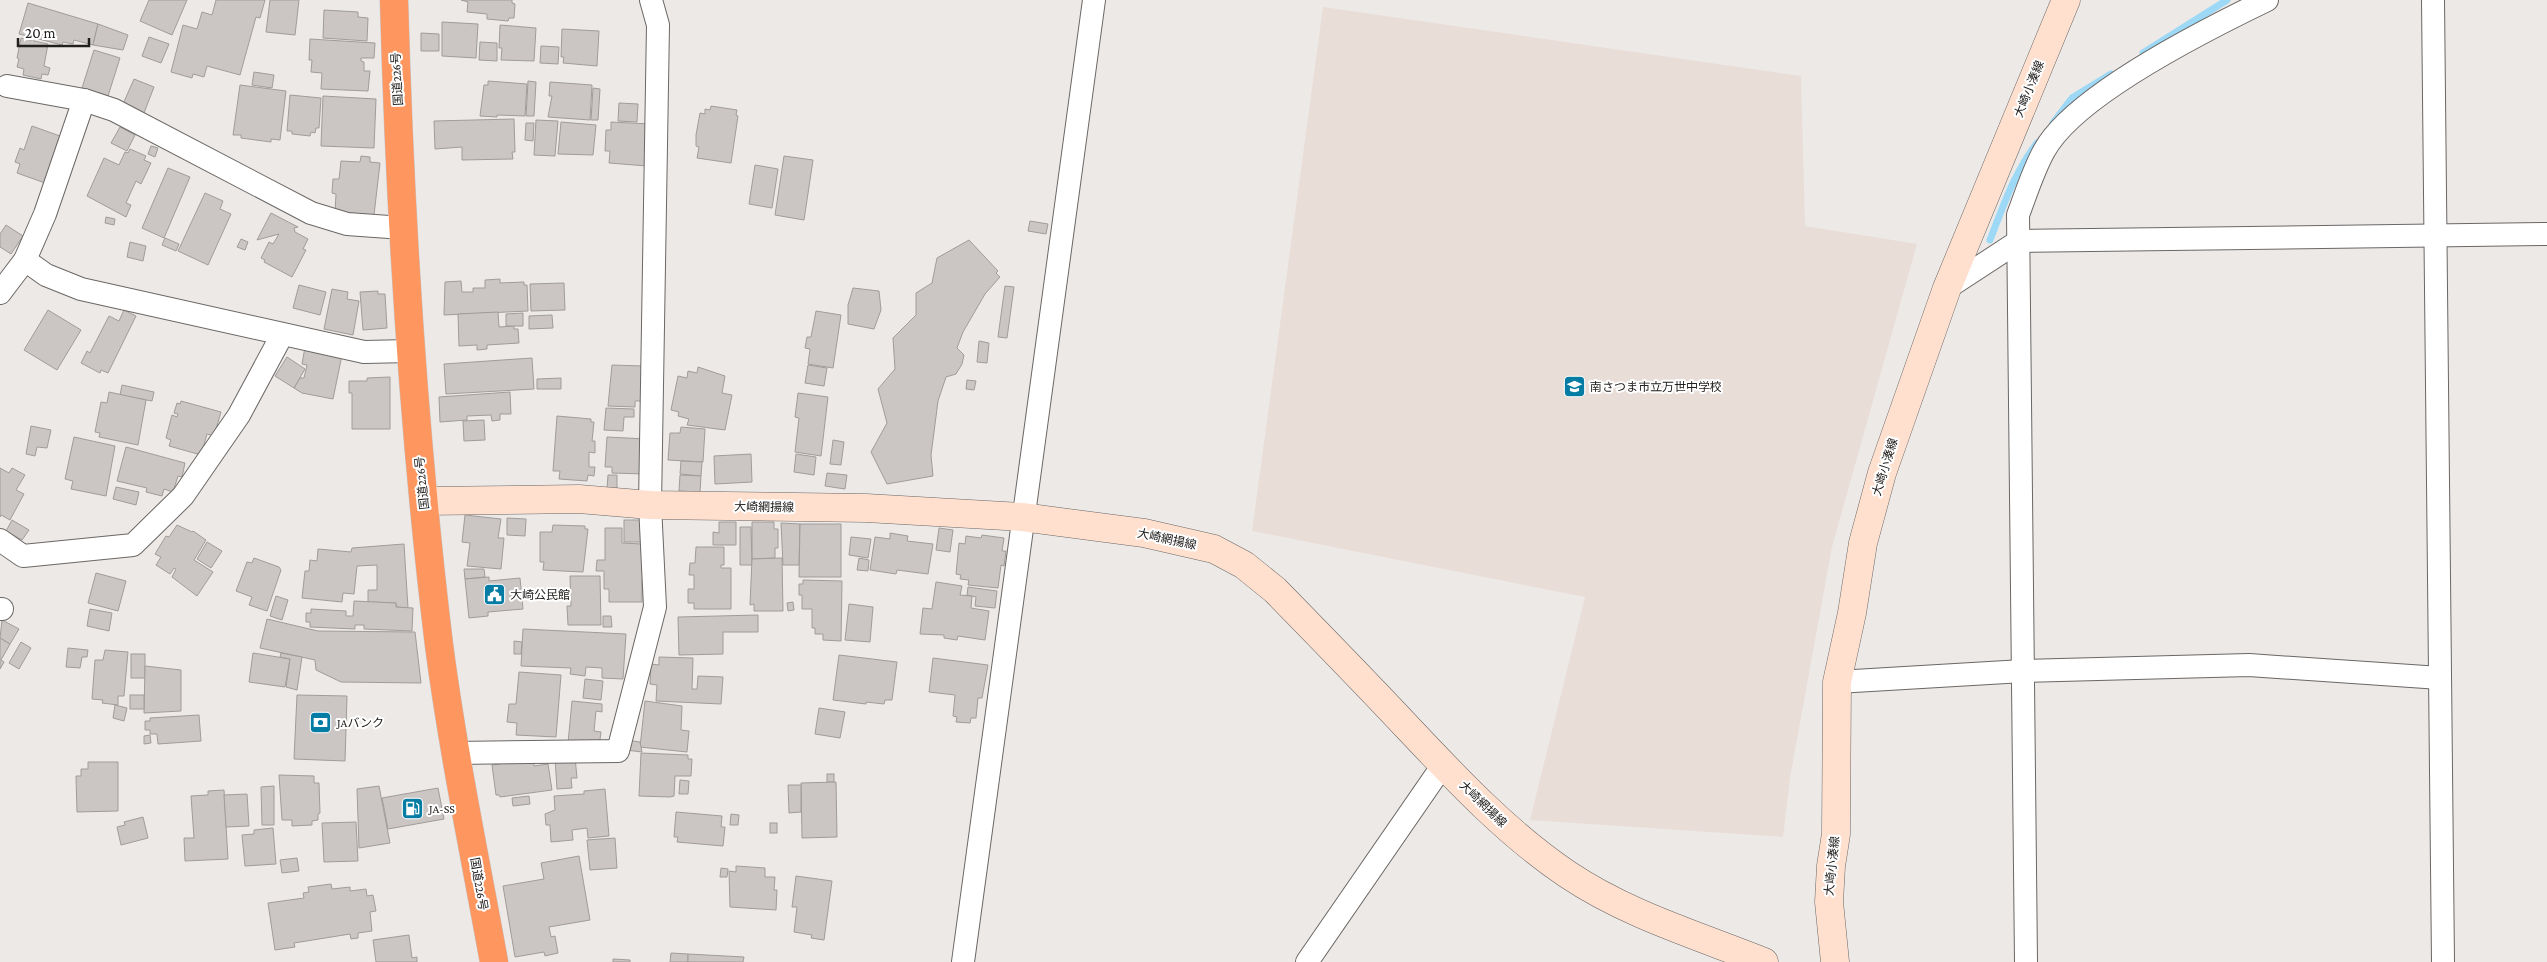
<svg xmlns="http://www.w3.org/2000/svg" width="2547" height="962" font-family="'Crimson Pro','Noto Sans JP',serif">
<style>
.built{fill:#e9ddd7}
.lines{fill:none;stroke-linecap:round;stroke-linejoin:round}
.stream{stroke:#9dd9f6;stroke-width:7}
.building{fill:#cbc6c4;stroke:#a09c9a}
.street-casing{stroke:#6a6765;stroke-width:24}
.secondary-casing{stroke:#6a6765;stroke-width:29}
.highway-casing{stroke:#c6c5c5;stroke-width:29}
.street{stroke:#fff;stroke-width:22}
.secondary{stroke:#ffe0cf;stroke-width:28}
.highway{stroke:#fe9660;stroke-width:28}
.labels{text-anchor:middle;stroke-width:4;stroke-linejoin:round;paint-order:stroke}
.street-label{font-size:12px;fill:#22201f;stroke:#fff}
.poi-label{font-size:12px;fill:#22201f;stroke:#fff;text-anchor:start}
</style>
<rect width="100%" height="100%" fill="#ede9e7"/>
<path class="built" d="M1323 7 1801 76 1805 226 1917 244 1832 547 1790 778 1783 837 1530 820 1585 597 1252 531Z"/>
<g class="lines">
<g class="stream">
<path d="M2143 53 2227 0"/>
<path d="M2053 123 2072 98 2111 74"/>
<path d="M1990 240C2003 207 2015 171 2037 143"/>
</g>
</g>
<g class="building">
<path d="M149 0H187L172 35 140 21Z"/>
<path d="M216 0H265L260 18 256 17 240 75 207 66 204 77 193 74 192 78 171 72 183 25 197 29 202 12 212 15Z"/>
<path d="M270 0H299L295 35 266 32Z"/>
<path d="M461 0H512V3L515 4 514 18H509L508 21 487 19V14L467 12 468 2Z"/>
<path d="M28 3 98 24 93 45 74 40 73 44 63 42 62 45 19 34Z"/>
<path d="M324 10 358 12V17L368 18 367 41 323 38Z"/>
<path d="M442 22 478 24 476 58 442 56Z"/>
<path d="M98 24 128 35 123 50 93 45Z"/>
<path d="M500 25 536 28 534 61 501 60 502 48H499Z"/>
<path d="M562 29 599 31 597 66 563 63 564 57H561Z"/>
<path d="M421 33 439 34V51H421Z"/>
<path d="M149 37 169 44 161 63 142 56Z"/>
<path d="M21 38 48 44 44 66 50 68 48 75 42 74 41 79 23 75 24 69 17 67 19 59 17 58Z"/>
<path d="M310 39 375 43 374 58H361V61L364 62V71H370L368 91 321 89 322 73 311 72 312 60H309Z"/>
<path d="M480 42 497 43V61L479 60Z"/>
<path d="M541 46 559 47 558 64 540 63Z"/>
<path d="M94 50 120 58 108 96 82 88Z"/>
<path d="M254 72 274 75 272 88 252 85Z"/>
<path d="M134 79 154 87 144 113 123 104Z"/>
<path d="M488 81 527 84 525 116 497 115V117L480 116 484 85H488Z"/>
<path d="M528 81 536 82 534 116H526Z"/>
<path d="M550 82 592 85 590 120 548 117 552 96H549Z"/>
<path d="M240 85 286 91 280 140 271 139V142L241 138V135H233Z"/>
<path d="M593 88 600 89 598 120H591Z"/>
<path d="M290 95 321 98 319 128H316L315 133 311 132 310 136 292 134V131H287Z"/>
<path d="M323 96 376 99 374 148 321 146Z"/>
<path d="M619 103 638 104 637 122 618 121Z"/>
<path d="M711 106 737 110 736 115 738 116 731 163 697 158 699 147 696 146V135L700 113 705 114V109L710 110Z"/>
<path d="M514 119 515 152H512L513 159 462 160V147L435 149 434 121Z"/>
<path d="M536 120 558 121 555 156 534 155Z"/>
<path d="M561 122 596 125 593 155 558 154Z"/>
<path d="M611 122 650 124 647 166 609 163 610 151H605L606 130H611Z"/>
<path d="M526 123H534L533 141 525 140Z"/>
<path d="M32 126 60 136 45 183 17 173 20 164 15 162 20 148 24 150Z"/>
<path d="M120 127 135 135 127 151 111 143Z"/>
<path d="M151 146 158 148 155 157 148 154Z"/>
<path d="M130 149 146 156 144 160 151 163 141 184 136 181 126 203 131 205 126 217 87 196 104 158 119 165 125 152 128 153Z"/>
<path d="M361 156 370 157V162L380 163 374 215 335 212 336 194 332 193 333 179H339L341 161 360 162Z"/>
<path d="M784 156 813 160 804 220 775 215Z"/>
<path d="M755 165 778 169 772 208 749 204Z"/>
<path d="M168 168 190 177 164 238 142 228Z"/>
<path d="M205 193 223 201 220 209 231 214 208 265 178 251Z"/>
<path d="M271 213 298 227 294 228 295 232 308 239 303 249 306 250 292 277 264 262 265 260 261 258 269 242 273 244 279 234 257 240Z"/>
<path d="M106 217 115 219 114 225 105 223Z"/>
<path d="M1030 221 1048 224 1046 234 1028 231Z"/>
<path d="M6 225 23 236 11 254 0 247V234Z"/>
<path d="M165 238 179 244 176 251 162 245Z"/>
<path d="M241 239 248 242 245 250 237 247Z"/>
<path d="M969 240 998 271 996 273 1000 277 985 294 963 332 957 348 964 355 962 364 956 374 946 377 938 401 931 455 933 476 887 484 871 452 887 423 878 389 895 369 893 338 916 315V293L932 283 937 258Z"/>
<path d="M130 242 146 246 143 261 127 257Z"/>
<path d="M500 279V283L524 282V285H527L528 311 444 315 445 282 461 281 462 292H473V288H485V280Z"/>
<path d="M564 283 565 310 531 311 530 284Z"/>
<path d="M299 285 326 292 320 315 293 308Z"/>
<path d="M1005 286 1014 287 1007 338 998 337Z"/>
<path d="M853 288 879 291 881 310 874 329 848 324V305Z"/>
<path d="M332 289 348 292 347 299 359 301 353 335 324 329Z"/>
<path d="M378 291V294H385L387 328 363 330 360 292Z"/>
<path d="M48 310 81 330 57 370 24 350Z"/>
<path d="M124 310 136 316 108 373 101 370 100 373 81 363 87 351 90 353 109 316 119 321Z"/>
<path d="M816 311 841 315 833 368 808 364 810 349 805 348 807 337H811Z"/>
<path d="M498 312 499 327 514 326V329H518L519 343 487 345V349L477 350V345L459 346 458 314Z"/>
<path d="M523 313V326H506V314Z"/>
<path d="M552 315 553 328 529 329V316Z"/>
<path d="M979 341 989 343 987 363 977 362Z"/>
<path d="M305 347 342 355 333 399 302 393 294 388 300 378H304L307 365 302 364Z"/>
<path d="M287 357 305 369 294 388 275 376Z"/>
<path d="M532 358 534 389 446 394 444 364Z"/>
<path d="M612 365 643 366 642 401H635V407L608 406Z"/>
<path d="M808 365 827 368 824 386 805 383Z"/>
<path d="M698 367 725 376 722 393 732 395 725 430 687 425 689 419 678 416 679 412 671 410 678 376 687 378 688 371 697 373Z"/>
<path d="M390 377V429H352V393H349V381H367V378Z"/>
<path d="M561 378V389H537V379Z"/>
<path d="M967 380 976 381 974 390 966 389Z"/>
<path d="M122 385 154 392 152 401 120 395Z"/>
<path d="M109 392 146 400 138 445 99 437 100 433 95 432 101 402 107 403Z"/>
<path d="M510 392 511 414H500V420L492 421 491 415 467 416V420L440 422 439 397Z"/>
<path d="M798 393 828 397 821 456 795 452 799 418 795 417Z"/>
<path d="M181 401 221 412 214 436 207 434 201 455 169 446 171 440 166 438 172 415 177 417 178 414 174 413 177 403 180 404Z"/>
<path d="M606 408 634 409V417H624L623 431 604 430Z"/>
<path d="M557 416 591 419V422H594L592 441H595V453L589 452V467H595L594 476 588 475 587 481 559 479 560 471H553Z"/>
<path d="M484 420 485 440 464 441 463 421Z"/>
<path d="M31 426 51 430 47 448 37 447 35 456 26 454Z"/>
<path d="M681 427 705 429 703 462 668 460 670 433H680Z"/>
<path d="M74 437 115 446 106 496 71 489 73 481 65 479Z"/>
<path d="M607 437 646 439 645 474 612 473V467H605Z"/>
<path d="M833 440 844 442 841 465 830 464Z"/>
<path d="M126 447 185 463 182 477 178 476 173 492 164 489 162 496 146 492 147 488 117 481Z"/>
<path d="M751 454 752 482 715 484 714 456Z"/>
<path d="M796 454 816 457 814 475 794 472Z"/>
<path d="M681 461 702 462 701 476 680 474Z"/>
<path d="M0 468 9 473 12 468 25 475 16 490 24 494 10 520 1 515 0 517Z"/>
<path d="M827 473 847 475 845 489 825 486Z"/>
<path d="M608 475H617V489H607Z"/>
<path d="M680 475 701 476 700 492 679 491Z"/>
<path d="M116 487 139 492 136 505 113 499Z"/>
<path d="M465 515 501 519 498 538H504L501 569 467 566 470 543 462 542Z"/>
<path d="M507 518 526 519 525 536 507 535Z"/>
<path d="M12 520 29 530 22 540 6 531Z"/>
<rect x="624" y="520" width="20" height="22"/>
<path d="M719 522H736V545H713V532L719 533Z"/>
<path d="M752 522H774V529H778V548H775V558L752 559Z"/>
<path d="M781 523 800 524 799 565H783Z"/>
<path d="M800 524H841V577H799Z"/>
<path d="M177 525 192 532 193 531 206 540 194 560 213 572 197 596 172 577 176 569 174 568 170 574 156 565 161 557 155 554 166 536 169 537Z"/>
<path d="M553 525 585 526V529H588L583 572 543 570 544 562H540V532H552Z"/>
<path d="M740 527H751L752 565H740Z"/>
<path d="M605 528H622V543L642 544 644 579 642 580V602H609V589H604V571H596L597 560H605Z"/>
<path d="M939 528 953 530 950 552 936 550Z"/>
<path d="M890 533 908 536 907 541 933 544 928 574 897 570 896 574 870 570 875 537 890 539Z"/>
<path d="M982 535 1004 538 1002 551H1006L1004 566 1001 565 998 588 968 585 969 580 960 579 961 575 956 574 959 543 965 544 966 536 981 538Z"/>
<path d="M851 537 871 539 868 558 849 555Z"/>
<path d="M207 542 222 551 211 568 197 559Z"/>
<path d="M404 544 408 608 396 607V603L368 602V590H377V565L357 566 354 594 343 593 342 602 302 598 305 571H309L310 560 317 561 318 549 351 552 352 548Z"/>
<path d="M696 547H724V565H721V568H731V609H694V603H688V589H694V575H689L690 563H695Z"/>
<path d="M254 558 279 567 281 570 267 611 249 605 252 597 236 591 247 562 252 563Z"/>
<path d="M782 558 783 611H754V604L750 605 752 559Z"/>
<path d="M859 558 869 560 868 571 857 570Z"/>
<path d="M464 569H484L485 577 465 579Z"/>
<path d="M96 573 126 581 118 611 88 603Z"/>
<path d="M570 576H600L601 625H568L567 606H571Z"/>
<path d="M489 577V581L520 578 523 609 488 612V616L469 618 465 579Z"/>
<path d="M803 580 842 581 841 641 823 640V634H815V628H812V609H802V595H799V584H803Z"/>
<path d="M936 582 962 586 960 595 972 596 971 608 989 611 985 640 958 636 957 640 944 638V635L920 634 923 608 932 609Z"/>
<path d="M968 587 997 591 995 608 975 606 976 597 967 595Z"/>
<path d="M276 596 288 600 282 620 270 616Z"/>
<path d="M354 601 396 603V607L413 608 412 631 364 629V625H355V629L310 627V622H306V613H311V609L346 611V616H353Z"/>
<path d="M793 602 794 610 788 611 787 603Z"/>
<path d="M849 604 873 607 870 642 845 640Z"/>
<path d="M90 609 112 613 109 631 87 626Z"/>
<path d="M758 615V632H723V654L679 655 678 617Z"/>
<path d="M603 616H611L612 627H603Z"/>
<path d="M267 619 318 631 415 632 421 683 341 682 316 670 315 660 260 648Z"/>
<path d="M2 620 19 629 10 644 0 638Z"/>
<path d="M523 629 626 634 623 679 602 678V668L586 667 585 676 570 674 571 668 521 666Z"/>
<path d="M0 638 10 644 1 660 4 662 0 669Z"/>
<path d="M514 641 522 642 521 654H514Z"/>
<path d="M21 642 31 648 19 669 9 663Z"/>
<path d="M68 648 88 650 87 657H82L80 668 66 667Z"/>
<path d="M105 650 128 652 124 696H118V705L102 703 103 700 92 699 95 660H103Z"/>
<path d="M253 653 290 659 285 687 249 682Z"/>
<path d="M281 653 302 657 297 690 286 687 290 659 280 657Z"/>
<rect x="131" y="654" width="14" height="24"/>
<path d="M839 655 897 662 892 700H885L884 704 866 702V704L833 700Z"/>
<path d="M659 657 693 658 692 689H697L698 676 723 677 721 704 656 701 657 685 650 684 651 664 659 665Z"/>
<path d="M933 658 988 665 982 698H978L976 718H971L970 723 956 722 957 717 953 716 955 695 929 692Z"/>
<path d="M145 666 181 670V711L144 713Z"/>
<path d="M519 672 561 675 556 737 516 735 517 723 507 722 509 704H516Z"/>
<path d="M585 679 603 681 601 700 583 698Z"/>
<rect x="130" y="695" width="14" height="14"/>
<path d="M297 695 347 696 345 761 294 759Z"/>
<path d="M572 701 602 704V712L596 711 594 731 601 732 599 747 568 743Z"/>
<path d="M645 701 682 706 681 730 689 731 687 752 640 747Z"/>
<path d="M115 705 127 708 124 721 113 718Z"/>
<path d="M819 708 845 712 840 738 815 734Z"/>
<path d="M199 715 201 741 158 744 157 734H150V730H145V721H150V718Z"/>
<path d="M150 735 151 743 144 744V736Z"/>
<path d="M627 740 640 742 642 752 626 750Z"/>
<path d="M641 753 688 755V759H692L691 776H675L674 796 670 797 639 796Z"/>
<path d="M575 757 577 778H571L572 788 557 789 555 758Z"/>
<path d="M533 759 534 766 548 764 552 790 500 797 499 795H496L492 765 500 764V760Z"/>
<path d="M88 762H118V811L77 812 76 776H81V769H88Z"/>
<rect x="827" y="774" width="7" height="8"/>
<path d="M279 775 314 776V783H319L320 813 318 814V820L312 821V825L292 826V820H282Z"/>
<path d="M680 780 689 781 688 794H679Z"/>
<path d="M836 782 837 837 802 838 801 783Z"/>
<path d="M788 785H801V812L789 813Z"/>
<path d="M274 786V825H262L261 787Z"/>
<path d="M379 786 390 843 359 848 357 789Z"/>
<path d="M438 788 444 819 388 829 382 798Z"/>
<path d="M605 789 609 836 588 838 587 828 572 830 573 840 551 842 550 825H546L545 814 555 810 554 796 584 794V791Z"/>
<path d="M224 790 228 859 185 861 184 838H194L191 796 208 795V791Z"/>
<path d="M247 794 249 826 226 827 224 795Z"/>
<path d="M529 796 530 804 513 806 512 798Z"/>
<path d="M676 812 722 816 721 827H725L723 846 677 842 678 837H674Z"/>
<path d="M731 814 739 815 738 825H730Z"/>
<path d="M143 817 148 838 121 845 117 827 125 825 124 822Z"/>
<path d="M356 822 358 861 324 862 322 823Z"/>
<rect x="770" y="823" width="7" height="10"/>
<path d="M273 828 276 864 245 866 242 835 254 834V830Z"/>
<path d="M615 838 617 868 590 870 587 840Z"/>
<path d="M579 856 590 920 549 927 551 937 555 936 558 953 545 956 544 952 515 957 503 886 544 879 541 863Z"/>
<path d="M297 858 299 871 282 873 280 860Z"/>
<path d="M736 866 765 868V877H775L774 890H777L776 910 730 907 729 871 736 872Z"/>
<path d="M721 868 728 869 727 877H720Z"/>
<path d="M796 876 832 881 824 940 811 938 812 935 794 932 797 907H792Z"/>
<path d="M331 884 332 889 350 887V891L366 889 367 896 373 895 376 911 370 912 372 931 358 933V938L351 939 350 934 294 943 295 947 275 950 268 903 304 898 303 893 309 892 308 887Z"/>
<path d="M409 935 412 958 417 957V962H376L373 940Z"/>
<path d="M671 953 688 954V962H670Z"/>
<path d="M688 954 744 957 743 962H688Z"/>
<path d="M613 959 630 960V962H613Z"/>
</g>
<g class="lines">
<defs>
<g id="street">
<path d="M2433 0 2443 962"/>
<path d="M7 86 84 100 114 110 311 213 347 224 403 228"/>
<path d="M25 260 46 275 81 289 364 352 410 351"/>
<path d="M1947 288 2019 241 2547 234"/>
<path d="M0 293 25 260 45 214 84 100"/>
<path d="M0 540 23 556 133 545 183 496 239 415 282 335"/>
<path d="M0 609H2"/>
<path d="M1837 682 2023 671 2249 665 2440 678"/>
<path d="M455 753 618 751 655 607 650 505 658 25 651 0"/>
<path d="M963 962 1094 0"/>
<path d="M1307 962 1443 765"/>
<path d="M2026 962 2018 215C2026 194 2033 171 2044 151 2074 95 2209 28 2267 0"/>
</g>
<g id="secondary">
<path d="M424 501 579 499 650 505 866 508 1022 517 1144 533 1214 549 1244 565 1275 590C1320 636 1365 682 1409 729 1458 781 1508 834 1567 874 1628 915 1697 935 1764 962"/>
<path d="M1835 962 1829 902 1831 866 1836 834 1837 682 1852 613 1863 543 1882 473 1947 288 2066 0"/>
</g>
<path id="highway" d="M394 0C400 216 413 431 439 645 453 752 475 857 494 962"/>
</defs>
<use href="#street" class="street-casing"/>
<use href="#secondary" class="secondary-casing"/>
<use href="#highway" class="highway-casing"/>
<use href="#street" class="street"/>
<use href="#secondary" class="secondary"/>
<use href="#highway" class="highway"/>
</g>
<defs>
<symbol id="school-square" viewBox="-11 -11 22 22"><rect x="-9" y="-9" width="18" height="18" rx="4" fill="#057ca4" stroke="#fff"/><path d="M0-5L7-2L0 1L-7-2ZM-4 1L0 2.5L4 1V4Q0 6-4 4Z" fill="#fff"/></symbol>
<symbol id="civic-square" viewBox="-11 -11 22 22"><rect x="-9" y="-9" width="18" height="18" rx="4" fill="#057ca4" stroke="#fff"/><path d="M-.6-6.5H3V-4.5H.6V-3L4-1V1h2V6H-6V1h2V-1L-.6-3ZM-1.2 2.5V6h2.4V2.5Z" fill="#fff"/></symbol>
<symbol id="bank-square" viewBox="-11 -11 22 22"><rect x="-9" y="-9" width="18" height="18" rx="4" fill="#057ca4" stroke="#fff"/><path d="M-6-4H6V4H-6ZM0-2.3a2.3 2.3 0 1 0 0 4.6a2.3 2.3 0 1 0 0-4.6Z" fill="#fff"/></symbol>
<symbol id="fuel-square" viewBox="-11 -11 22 22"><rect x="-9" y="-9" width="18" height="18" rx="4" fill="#057ca4" stroke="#fff"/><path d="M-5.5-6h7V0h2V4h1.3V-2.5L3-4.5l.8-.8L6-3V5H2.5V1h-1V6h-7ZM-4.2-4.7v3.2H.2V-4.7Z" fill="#fff"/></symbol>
</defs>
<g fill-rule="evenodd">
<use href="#school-square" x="1562" y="374" width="25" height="25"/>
<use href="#civic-square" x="482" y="582" width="25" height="25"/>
<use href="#bank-square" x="308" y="710" width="25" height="25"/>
<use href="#fuel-square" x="400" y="796" width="25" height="25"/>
</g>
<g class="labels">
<g class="street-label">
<text transform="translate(397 79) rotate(-93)" y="4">国道226号</text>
<text transform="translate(2029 89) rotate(-68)" y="4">大崎小湊線</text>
<text transform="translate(1885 467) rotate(-73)" y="4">大崎小湊線</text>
<text transform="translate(422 483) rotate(-96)" y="4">国道226号</text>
<text transform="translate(764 507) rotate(1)" y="4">大崎網揚線</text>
<text transform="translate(1167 539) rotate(12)" y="4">大崎網揚線</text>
<text transform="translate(1483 804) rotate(44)" y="4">大崎網揚線</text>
<text transform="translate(1832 866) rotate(-84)" y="4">大崎小湊線</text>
<text transform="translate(479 884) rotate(80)" y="4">国道226号</text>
</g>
<g class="poi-label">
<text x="1590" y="391">南さつま市立万世中学校</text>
<text x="510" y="599">大崎公民館</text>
<text x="337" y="727">JAバンク</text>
<text x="429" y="813">JA-SS</text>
</g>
</g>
<path d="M18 38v8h71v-8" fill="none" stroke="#22201f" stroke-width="2.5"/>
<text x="25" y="38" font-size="15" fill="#22201f" stroke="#ffffff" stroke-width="4" paint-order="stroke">20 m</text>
</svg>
